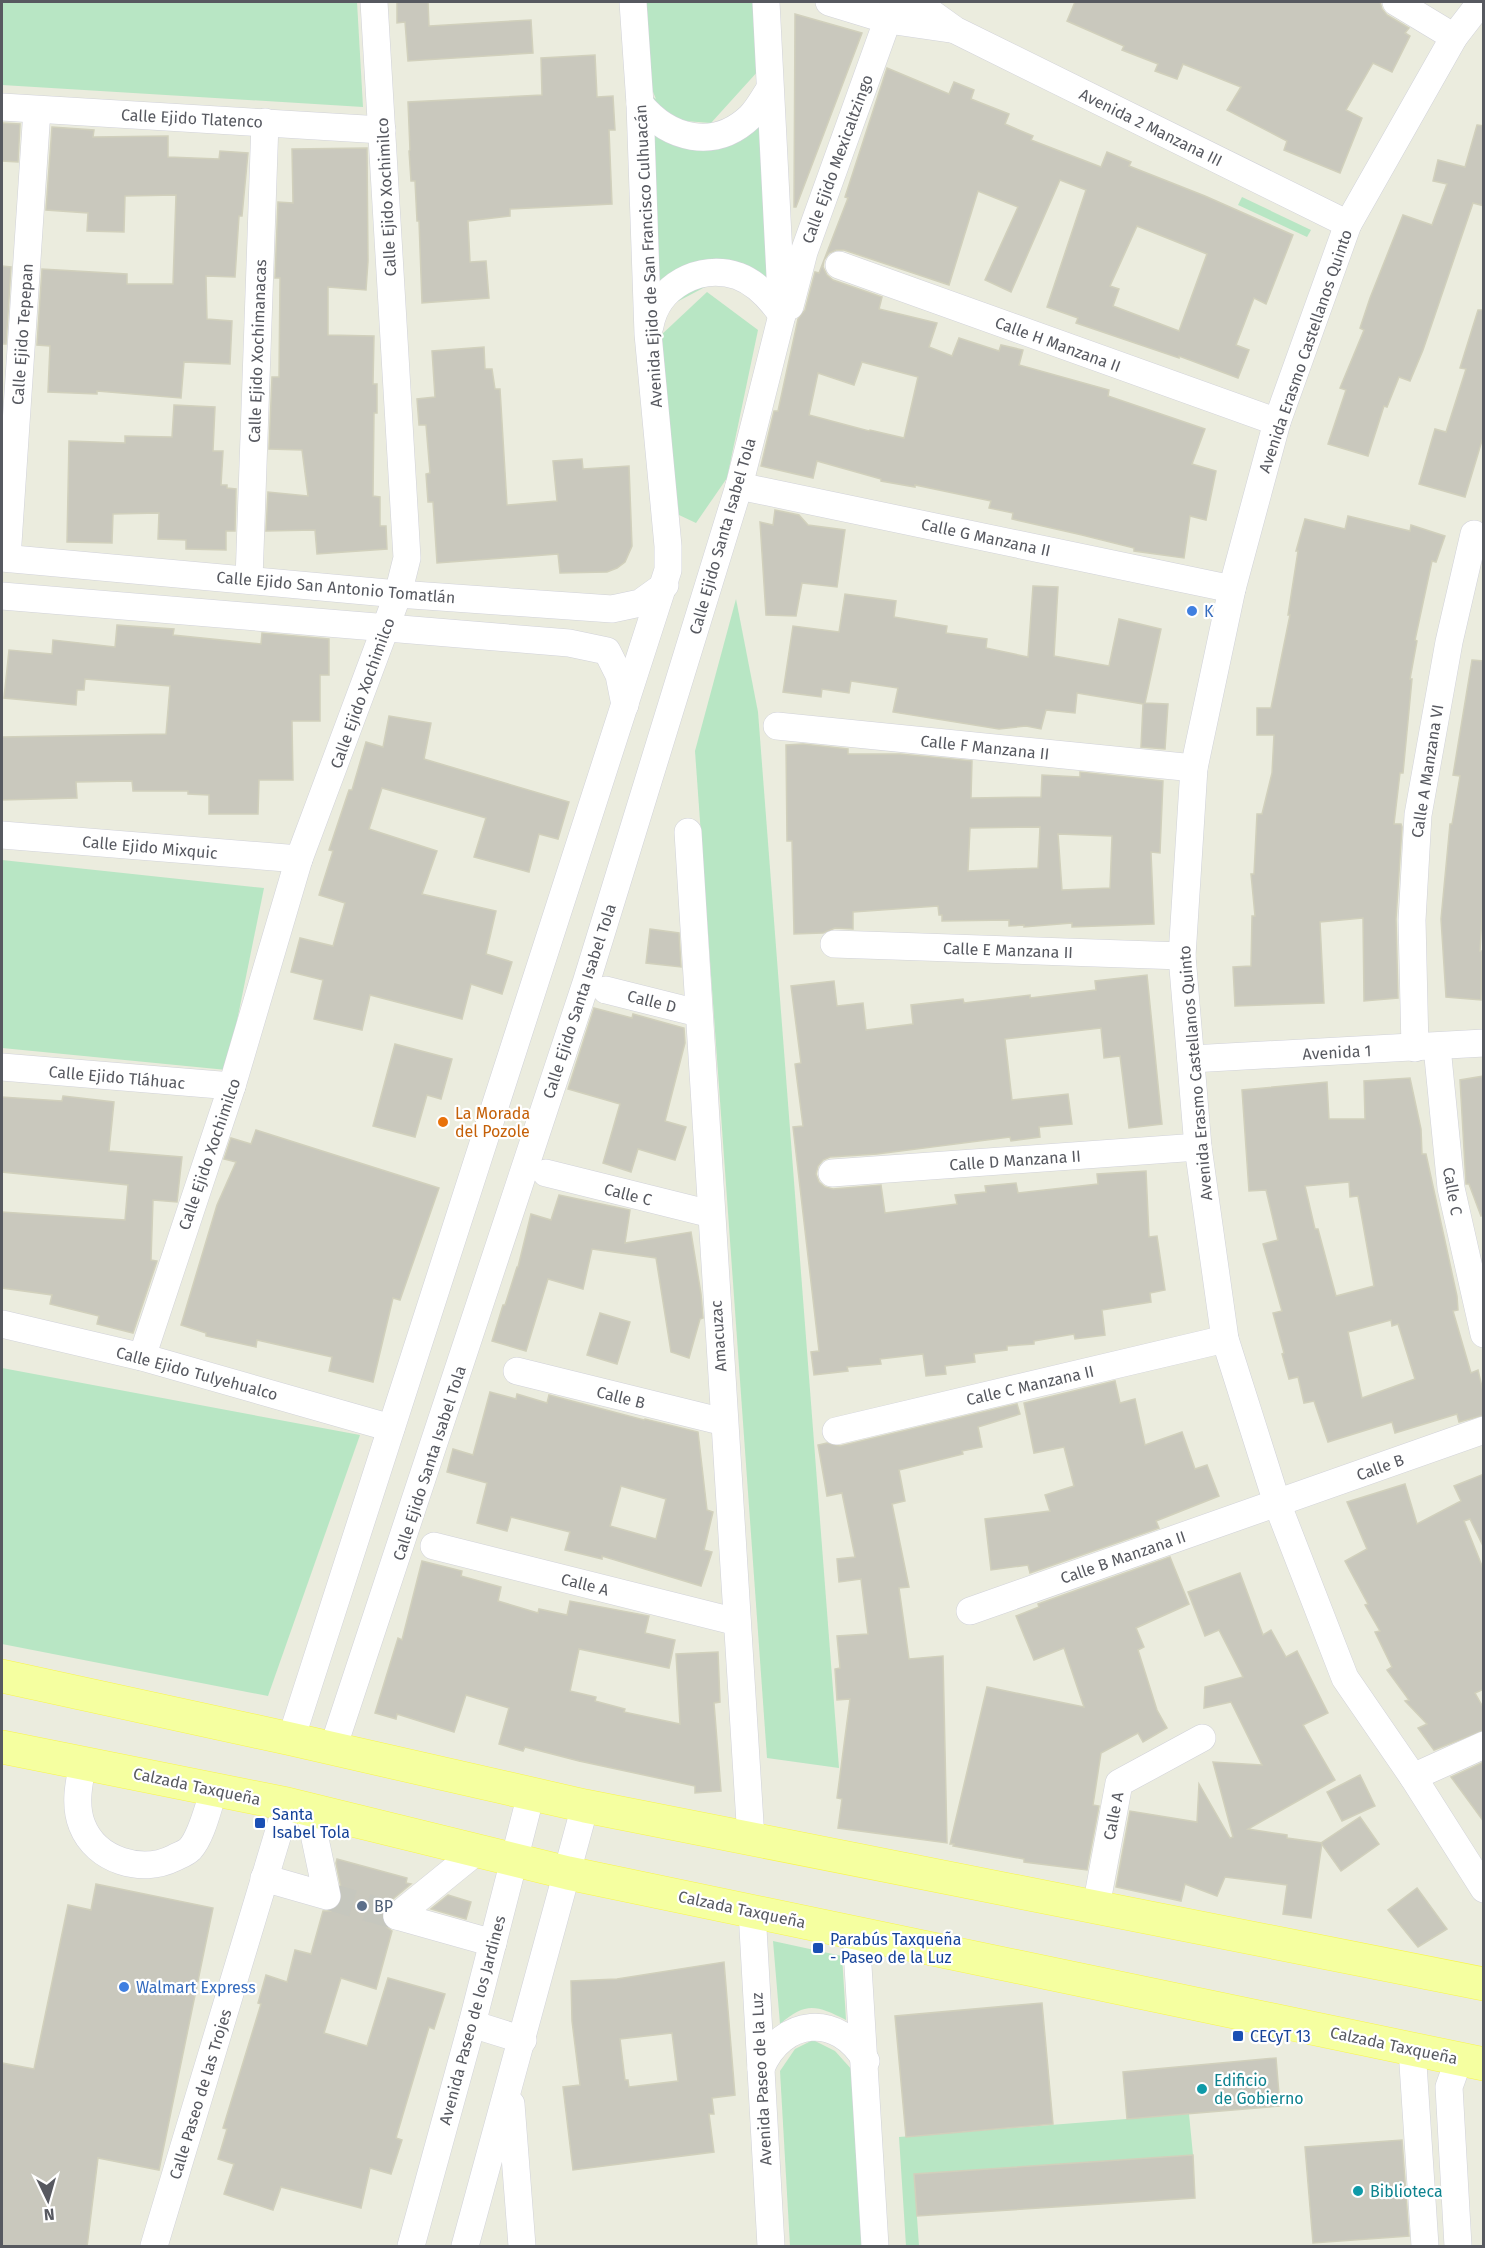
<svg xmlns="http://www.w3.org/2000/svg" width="1485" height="2248" font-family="'Fira Sans',sans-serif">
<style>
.green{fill:#b8e6c4}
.building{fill:#c9c8bd;stroke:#d1d0bc;stroke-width:1.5;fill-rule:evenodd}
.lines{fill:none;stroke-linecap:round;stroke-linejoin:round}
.minor-tunnel{stroke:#c6c7be;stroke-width:27;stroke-dasharray:27 14;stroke-linecap:butt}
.minor-casing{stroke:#d1d2d9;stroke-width:28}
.major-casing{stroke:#f9f64a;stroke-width:34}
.minor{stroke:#fff;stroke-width:27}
.major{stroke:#f5ffa0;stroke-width:33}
.shop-dot{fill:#3f7fe0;stroke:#fff;stroke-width:2}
.food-dot{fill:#e8710a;stroke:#fff;stroke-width:2}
.transit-dot{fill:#1a4fb4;stroke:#fff;stroke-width:2}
.service-dot{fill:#5c6f8a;stroke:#fff;stroke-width:2}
.culture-dot{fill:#0f9aa8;stroke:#fff;stroke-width:2}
.labels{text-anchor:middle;stroke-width:4.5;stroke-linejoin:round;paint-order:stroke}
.street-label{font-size:16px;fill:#575960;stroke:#fff}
.shop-label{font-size:16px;fill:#366cbe;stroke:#fff;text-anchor:start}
.food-label{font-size:16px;fill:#c56008;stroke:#fff;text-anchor:start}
.transit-label{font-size:16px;fill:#164399;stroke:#fff;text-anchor:start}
.service-label{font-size:16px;fill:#4e5e75;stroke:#fff;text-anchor:start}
.culture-label{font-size:16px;fill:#0d838f;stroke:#fff;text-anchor:start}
</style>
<rect width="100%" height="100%" fill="#ebecde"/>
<g class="green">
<path d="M2 2H357L363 107 2 85Z"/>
<path d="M641 2H765L768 60 711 123 685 121 714 142 763 83 769 312 722 278 656 313 650 95 656 99 646 75Z"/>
<path d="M1242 197 1311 230 1307 237 1238 205Z"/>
<path d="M707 292 758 330 727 478 696 523 679 515 659 337Z"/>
<path d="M736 599 758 712 839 1768 767 1758 695 751Z"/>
<path d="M2 860 264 888 227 1070 2 1048Z"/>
<path d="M2 1368 360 1435 268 1696 2 1644Z"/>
<path d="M773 1941 842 1956 846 2020C816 2005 806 2002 780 2024Z"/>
<path d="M813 2040 835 2051 853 2071 862 2246H790L780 2071 795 2049Z"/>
<path d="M1189 2114 1193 2155 914 2174 919 2246H906L899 2137Z"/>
</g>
<g class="building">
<path d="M397 2H428L429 26 531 20 533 53 408 61 405 22 397 23Z"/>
<path d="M1075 2H1380L1382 9 1387 15 1409 28 1405 33 1410 36 1392 72 1373 63 1346 110 1362 118 1340 173 1284 150 1287 141 1227 110 1241 87 1183 64 1177 79 1155 71 1158 64 1122 50 1124 46 1067 21Z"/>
<path d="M795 14 862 33 796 207H794Z"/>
<path d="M595 55 597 97 613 96 615 130H609L612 204 510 209V216L468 221 470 262 486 261 489 298 422 303 419 221H417L415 181H411L409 151 410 150 408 102 542 95 541 58Z"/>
<path d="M887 68 949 94 954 82 974 90 971 99 1009 114 1005 124 1033 136 1031 140 1101 167 1107 152 1131 162 1129 166 1205 196 1293 235 1266 304 1254 298 1236 345 1249 350 1238 378 1179 356V358L1076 323 1078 318 1047 307 1086 190 1060 180 1011 292 985 280 1018 207 978 191 949 285 844 250H836L829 253 824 260 823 267 827 275 833 280 882 297 879 309 937 323 929 347 952 356 959 338 999 351 1001 345 1023 350 1019 365 1109 390 1108 396 1205 429 1192 464 1216 471 1206 520 1190 516 1184 558 1134 551V548L1082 535 1012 519 1013 513 989 508 991 501 915 485V487L881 481V479L817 461 813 478 761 466 774 411H778L798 319 805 310 815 272 819 273 848 198 845 197ZM1137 226 1207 254 1179 331 1113 306 1119 289 1110 286ZM862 362 918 377 904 438 870 430 869 431 809 415 818 373 854 385Z"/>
<path d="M2 123 20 124 18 162 2 161Z"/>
<path d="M1477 125 1484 126V206L1473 203 1423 350 1410 381 1399 377 1387 407 1384 406 1368 456 1328 444 1346 390 1340 388 1364 330 1360 328 1370 298 1403 215 1432 225 1447 184 1433 181 1438 160 1465 167Z"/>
<path d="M52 127 94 130 93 137 168 136V157L219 159 220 151 248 153 242 216H239L235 277 206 276 207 319 232 321 230 364 184 362 181 398 97 391V394L48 392 50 346 37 345 42 269 127 274V284H173L176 195 125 196 124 232 87 231 88 213 46 210Z"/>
<path d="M367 148 368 261 366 290 328 287V335L374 336 373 384H377V413H374L373 496 380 497V526H386L387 549 317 554 315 530 266 531 268 492 308 496 302 450 269 449 272 377H279L280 278H275L278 202 293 203 292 149Z"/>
<path d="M2 266 11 267 6 344H2Z"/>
<path d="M1478 310H1484V434L1465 497 1419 484 1435 429 1446 432 1466 369 1460 368Z"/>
<path d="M484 347 485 369H492L495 389H500L507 505 557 501 553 461 582 459 583 469 629 466 632 546 625 562 617 568 607 572 560 573 558 554 437 563 433 502H428L426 474 430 473 426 425H419L417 399 435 397 432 351Z"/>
<path d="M174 405 215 407 213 451H223L221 485H227V488L236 489 235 531H226V550L186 549V540L158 539 159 513 113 514 112 543 67 542 69 441 125 443V436L172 437Z"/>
<path d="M775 510 799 515 808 525 845 530 837 587 802 583 796 616 766 615 760 522 773 525Z"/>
<path d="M1348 516 1410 531 1411 525 1445 536 1436 562 1432 561 1415 640 1417 641 1410 679H1412L1403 773H1400L1394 824H1401L1402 827 1396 919 1398 998 1364 1001 1363 918 1320 922 1324 1003 1235 1006 1233 967 1251 966 1252 916H1255L1251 874H1254L1257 814H1262L1272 773 1274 735H1257V708H1271L1290 615H1288L1298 551H1296L1305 519 1345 529Z"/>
<path d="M1033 586 1058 587 1054 656 1109 666 1119 619 1161 629 1145 703 1168 704 1165 749 1141 747 1143 704 1077 693 1075 713 1046 710 1041 729 1026 726 999 729 893 712 898 688 851 681 849 693 822 689 821 697 783 692 793 626 839 632 845 594 896 601 894 617 947 626 946 633 987 639 986 648 1028 657Z"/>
<path d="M117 625 174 629 173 635 261 644 262 633 329 639V675H320V721H292L293 780H259L258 814H209V795L188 794V791H133L132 781 76 782 77 798 2 800V737L166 734 170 686 85 679 84 690H77L76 705 4 698 9 650 52 654 53 640 115 647Z"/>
<path d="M1472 660 1484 661V882L1480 951H1482L1481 1000 1446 997 1441 919 1450 824H1452L1460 776 1453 775Z"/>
<path d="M389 716 431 723 424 759 569 802 558 839 539 834 529 872 474 857 486 818 382 788 369 829 437 851 422 894 496 911 486 954 512 962 502 994 471 984 462 1019 370 995 362 1030 314 1019 323 980 291 972 300 938 333 946 345 903 319 895 333 851 329 850 349 790H352L366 742 383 747Z"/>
<path d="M803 744 848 749V754H900L972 761 971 798 1041 797 1042 775 1080 777V772L1163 781 1160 853 1151 852 1154 924 1072 927V923L1024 927V925L1009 926V920L942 921V915H939L938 906 853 912V929L835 928 823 933 794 934 792 841H787L786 745ZM1040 827 1038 868 968 871 970 828ZM1058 834 1112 836 1110 888 1062 890Z"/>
<path d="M650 929 679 933 681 967 646 963Z"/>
<path d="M1147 975 1162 1124 1129 1128 1120 1056 1104 1058 1101 1028 1005 1039 1012 1100 1068 1094 1072 1124 1039 1127 1040 1137 1011 1141 1010 1137 877 1154 830 1157 823 1160 818 1166 816 1174 819 1182 825 1187 833 1189 881 1185 885 1213 957 1204 955 1195 986 1192 985 1186 1016 1183 1018 1193 1098 1184 1097 1174 1146 1171 1149 1237 1157 1236 1165 1290 1150 1293 1151 1302 1102 1310 1105 1335 1075 1339 1074 1334 1034 1341V1344L1007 1346V1350L974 1354 975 1362 945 1366 946 1374 926 1376 923 1354 880 1359 881 1364 847 1367 848 1371 814 1375 811 1352 819 1351 793 1127 803 1126 795 1064 801 1063 791 986 834 981 837 1006 863 1003 866 1030 913 1024 911 1005 963 999 964 1003 1030 995V998L1096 990 1095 981Z"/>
<path d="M594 1008 632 1018 633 1014 684 1028 685 1043 665 1121 686 1127 675 1160 638 1149 631 1172 603 1163 620 1104 568 1089Z"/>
<path d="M395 1044 452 1059 441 1099 427 1095 415 1137 373 1126Z"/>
<path d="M1484 1076V1215L1481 1216 1469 1184H1466L1460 1080Z"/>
<path d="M1410 1078 1421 1129 1422 1154H1426L1457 1296 1458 1310 1453 1311 1471 1373 1478 1370 1484 1395V1415L1459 1422 1457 1414 1395 1433 1392 1422 1328 1442 1314 1401 1304 1403 1298 1377 1289 1379 1282 1354 1284 1353 1273 1313 1282 1311 1263 1244 1278 1240 1266 1190 1249 1191 1242 1090 1327 1082 1329 1119H1365L1364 1081ZM1349 1182 1350 1197 1358 1196 1374 1286 1336 1296 1318 1229H1315L1305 1186ZM1391 1320 1392 1326 1398 1324 1415 1379 1362 1398 1348 1332Z"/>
<path d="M63 1096 114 1102 109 1151 182 1157 177 1202 153 1200 151 1260 157 1261 133 1333 97 1324 99 1316 50 1304 52 1295 2 1288V1212L125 1220 128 1185 2 1172V1097L62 1101Z"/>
<path d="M256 1130 439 1188 400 1300 393 1298 373 1382 329 1371 332 1357 257 1340 256 1347 206 1336V1333L181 1325 217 1205 236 1162 224 1159 231 1138 251 1144Z"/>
<path d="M559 1195 630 1210 625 1243 691 1232 701 1294 703 1318 700 1319 689 1358 671 1352 656 1258 592 1249 583 1289 548 1279 526 1351 492 1341 503 1305H505L517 1267H518L531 1214 551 1220Z"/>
<path d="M600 1313 630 1322 617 1364 587 1355Z"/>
<path d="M1115 1381 1120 1403 1135 1399 1145 1445 1182 1432 1195 1469 1207 1465 1219 1496 1156 1521 1159 1528 1030 1573 1028 1565 991 1570 985 1519 1050 1511 1045 1495 1074 1486 1064 1447 1034 1453 1024 1403Z"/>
<path d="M490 1392 516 1399 517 1394 547 1403 549 1395 644 1420 645 1419 698 1432 707 1510 713 1512 704 1550 712 1552 701 1586 602 1556V1559L565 1550 570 1532 511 1517 507 1531 477 1523 487 1483 447 1472 453 1449 473 1455ZM621 1486 666 1499 656 1539 610 1526Z"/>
<path d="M1017 1404 1020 1414 978 1427 982 1447 962 1451 963 1454 899 1470 905 1501 892 1504 909 1587 899 1588 909 1659 943 1656 947 1843 838 1828 842 1799 837 1798 850 1699 837 1700 835 1669 840 1668 837 1636 868 1634 861 1579 839 1582 837 1559 855 1557 842 1493 827 1496 818 1445 827 1443 840 1446Z"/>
<path d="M1484 1474V1548L1470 1519 1464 1521 1484 1571V1689L1475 1693 1484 1709V1730L1434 1750 1418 1728 1427 1724 1405 1701 1409 1700 1387 1670 1392 1667 1375 1632 1380 1631 1365 1605 1368 1604 1345 1561 1367 1549 1347 1502 1405 1484 1417 1524 1461 1501 1454 1486Z"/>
<path d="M1170 1557 1189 1604 1136 1628 1144 1647 1138 1650 1157 1710 1167 1728 1143 1742 1138 1733 1101 1753 1093 1805 1099 1806 1087 1870 1024 1862V1859L953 1846 954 1844H950L987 1687 1084 1707 1064 1648 1034 1660 1016 1616 1039 1607 1038 1604Z"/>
<path d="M422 1561 462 1571 461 1576 501 1587 498 1601 538 1613 539 1609 567 1615 570 1601 649 1616 645 1633 675 1640 669 1668 579 1649 570 1691 596 1697 595 1701 625 1709 624 1712 680 1724 676 1654 718 1652 720 1702 714 1703 721 1791 695 1793V1786L579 1761 525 1747 523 1751 499 1744 509 1708 466 1695 454 1732 397 1714 396 1719 375 1713 398 1638 402 1640Z"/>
<path d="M1240 1573 1263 1635 1271 1630 1286 1657 1297 1651 1328 1713 1303 1725 1335 1780 1248 1829 1287 1835V1838L1322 1843 1311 1918 1283 1914 1287 1885 1225 1877 1217 1896 1185 1884 1181 1901 1116 1887 1130 1811 1197 1822 1199 1784 1230 1838 1233 1837 1213 1762 1262 1765 1231 1702 1204 1708 1205 1687 1243 1677 1219 1630 1205 1636 1188 1592Z"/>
<path d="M1484 1762V1822L1451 1777Z"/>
<path d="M1360 1775 1375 1806 1342 1821 1327 1792Z"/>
<path d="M1360 1817 1379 1844 1341 1871 1321 1843Z"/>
<path d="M337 1859 407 1878 406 1883 411 1884 387 1904 382 1911V1919L384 1925 392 1931 376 1989 341 1978 324 2033 367 2046 388 1978 445 1994 434 2029 429 2027 406 2104 396 2138 402 2140 391 2174 370 2168 361 2208 281 2187 273 2210 224 2194 234 2164 218 2159 227 2129 223 2128 261 2004 258 2003 266 1975 287 1982 295 1950 311 1954 323 1911H331L338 1907 342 1901V1893L336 1863Z"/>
<path d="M96 1884 213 1908 159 2170 98 2158 87 2247H2V2063L34 2069 68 1905 91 1910Z"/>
<path d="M1417 1888 1447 1929 1418 1947 1388 1910Z"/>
<path d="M448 1895 471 1902 466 1919 431 1909Z"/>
<path d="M724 1962 735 2095 712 2098 714 2114H709L714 2152 573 2170 563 2087 580 2085 572 2021 571 1981 617 1979ZM672 2033 678 2081 629 2087 628 2080H625L620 2039Z"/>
<path d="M1042 2003 1053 2124 906 2137 895 2016Z"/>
<path d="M1276 2058 1280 2106 1127 2119 1123 2072Z"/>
<path d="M1402 2140 1409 2236 1313 2243 1305 2147Z"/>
<path d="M1193 2155 1195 2198 917 2216 914 2174Z"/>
</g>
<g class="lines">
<path class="minor-tunnel" d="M327 1896 397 1916"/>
<defs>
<g id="minor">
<path d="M829 2 888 20 950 29"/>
<path d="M916 2 955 30 1348 224"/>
<path d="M1396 2 1454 37"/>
<path d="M1481 2 1454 37 1348 224 1277 422 1232 589 1194 768 1182 956 1198 1147 1225 1339 1277 1503 1345 1678 1413 1777 1484 1889"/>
<path d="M640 104C669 139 714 151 750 117 758 109 763 99 769 90"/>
<path d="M2 107 382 130"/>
<path d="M839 265 1277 422"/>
<path d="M790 306 804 252 894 2"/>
<path d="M650 326C657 286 700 263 738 276 757 283 771 299 782 315"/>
<path d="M739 486 1232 589"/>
<path d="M2 558 398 594 612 609 640 603 665 585"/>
<path d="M7 558 37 110"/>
<path d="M249 580 265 122"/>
<path d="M2 596 569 643 607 651 619 675 625 705"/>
<path d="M777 726 1194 768"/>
<path d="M688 832 751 1839"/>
<path d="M2 835 299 859"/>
<path d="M834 944 1182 956"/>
<path d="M606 990 698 1013"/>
<path d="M1437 1047 1451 1188 1484 1334"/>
<path d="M1415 1048 1412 920 1418 815 1449 642 1474 534"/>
<path d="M1191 1059 1484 1043"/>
<path d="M2 1067 232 1086"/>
<path d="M546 1173 711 1214"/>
<path d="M832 1173 1198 1147"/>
<path d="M2 1324 142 1357 391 1428"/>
<path d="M142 1357 232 1086 299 859 398 594 407 558 374 2"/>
<path d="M517 1371 724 1422"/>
<path d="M836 1431 1225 1339"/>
<path d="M434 1546 737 1622"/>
<path d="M970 1611 1484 1430"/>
<path d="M291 1739 668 570V546L648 334 640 104 633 2"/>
<path d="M333 1748 586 983 739 486 782 315 766 2"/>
<path d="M83 1762C79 1783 74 1805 82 1825 96 1861 142 1874 174 1858 180 1855 186 1853 190 1849 202 1836 208 1807 214 1790"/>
<path d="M1413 1777 1484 1745"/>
<path d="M264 1878 327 1896 309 1810"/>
<path d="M1096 1907 1119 1783 1202 1738"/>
<path d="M752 1911 771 2246"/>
<path d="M397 1916 477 1851"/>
<path d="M397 1916 493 1943"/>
<path d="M856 1933 875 2246"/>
<path d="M472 2024 523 2040"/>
<path d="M1412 2049 1425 2246"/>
<path d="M761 2068C782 2018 838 2012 866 2061"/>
<path d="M511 2104 522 2246"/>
<path d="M154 2246 287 1804"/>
<path d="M411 2246 472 2024 531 1794"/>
<path d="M465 2246 585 1806"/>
<path d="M1458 2246 1449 2087 1459 2059"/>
</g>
<g id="major">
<path d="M2 1676 291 1739 585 1806 1484 1984"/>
<path d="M2 1747 287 1804 568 1873 1484 2064"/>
</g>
</defs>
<use href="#minor" class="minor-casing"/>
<use href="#major" class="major-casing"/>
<use href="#minor" class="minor"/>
<use href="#major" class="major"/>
</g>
<g class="shop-dot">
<circle cx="1192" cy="611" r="6"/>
<circle cx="124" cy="1987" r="6"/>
</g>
<circle class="food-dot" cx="443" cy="1122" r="6"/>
<g class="transit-dot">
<rect x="254" y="1817" width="12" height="12" rx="3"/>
<rect x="812" y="1942" width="12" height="12" rx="3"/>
<rect x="1232" y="2030" width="12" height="12" rx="3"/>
</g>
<circle class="service-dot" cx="362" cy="1906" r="6"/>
<g class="culture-dot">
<circle cx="1202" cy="2089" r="6"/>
<circle cx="1358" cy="2191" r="6"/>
</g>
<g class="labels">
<g class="street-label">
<text transform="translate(192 118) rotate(3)" y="6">Calle Ejido Tlatenco</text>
<text transform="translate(1151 127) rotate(26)" y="6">Avenida 2 Manzana III</text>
<text transform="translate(837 159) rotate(-70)" y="6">Calle Ejido Mexicaltzingo</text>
<text transform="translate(386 197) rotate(-93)" y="6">Calle Ejido Xochimilco</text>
<text transform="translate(648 256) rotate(-93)" y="6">Avenida Ejido de San Francisco Culhuacán</text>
<text transform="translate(22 334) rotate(-86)" y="6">Calle Ejido Tepepan</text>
<text transform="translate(1058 344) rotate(20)" y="6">Calle H Manzana II</text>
<text transform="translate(257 351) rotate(-88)" y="6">Calle Ejido Xochimanacas</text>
<text transform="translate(1305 351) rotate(-71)" y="6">Avenida Erasmo Castellanos Quinto</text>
<text transform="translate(722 536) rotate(-74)" y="6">Calle Ejido Santa Isabel Tola</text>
<text transform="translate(986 537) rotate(12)" y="6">Calle G Manzana II</text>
<text transform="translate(336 587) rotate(5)" y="6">Calle Ejido San Antonio Tomatlán</text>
<text transform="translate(362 693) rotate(-70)" y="6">Calle Ejido Xochimilco</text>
<text transform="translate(985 747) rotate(6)" y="6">Calle F Manzana II</text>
<text transform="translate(1427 771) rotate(-81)" y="6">Calle A Manzana VI</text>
<text transform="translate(150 847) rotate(5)" y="6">Calle Ejido Mixquic</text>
<text transform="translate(1008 950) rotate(2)" y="6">Calle E Manzana II</text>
<text transform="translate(579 1001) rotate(-72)" y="6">Calle Ejido Santa Isabel Tola</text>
<text transform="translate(652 1001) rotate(14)" y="6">Calle D</text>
<text transform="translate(1337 1052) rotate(-3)" y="6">Avenida 1</text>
<text transform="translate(1195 1073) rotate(-95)" y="6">Avenida Erasmo Castellanos Quinto</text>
<text transform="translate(117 1077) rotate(5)" y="6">Calle Ejido Tláhuac</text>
<text transform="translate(209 1154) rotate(-71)" y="6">Calle Ejido Xochimilco</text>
<text transform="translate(1015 1160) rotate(-4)" y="6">Calle D Manzana II</text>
<text transform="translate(1453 1191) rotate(80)" y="6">Calle C</text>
<text transform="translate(628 1194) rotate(14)" y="6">Calle C</text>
<text transform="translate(718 1336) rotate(-94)" y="6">Amacuzac</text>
<text transform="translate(197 1373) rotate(15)" y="6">Calle Ejido Tulyehualco</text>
<text transform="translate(1030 1385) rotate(-13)" y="6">Calle C Manzana II</text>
<text transform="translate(621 1397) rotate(14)" y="6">Calle B</text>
<text transform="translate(429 1463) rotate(-72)" y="6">Calle Ejido Santa Isabel Tola</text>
<text transform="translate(1380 1467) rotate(-20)" y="6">Calle B</text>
<text transform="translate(1123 1557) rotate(-19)" y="6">Calle B Manzana II</text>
<text transform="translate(585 1584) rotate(14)" y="6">Calle A</text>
<text transform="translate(197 1786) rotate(12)" y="6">Calzada Taxqueña</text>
<text transform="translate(1113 1816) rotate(-79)" y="6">Calle A</text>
<text transform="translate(742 1909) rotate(12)" y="6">Calzada Taxqueña</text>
<text transform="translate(472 2020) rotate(-75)" y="6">Avenida Paseo de los Jardines</text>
<text transform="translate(1394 2045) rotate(12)" y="6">Calzada Taxqueña</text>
<text transform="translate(761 2079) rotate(-93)" y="6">Avenida Paseo de la Luz</text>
<text transform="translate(200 2094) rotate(-73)" y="6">Calle Paseo de las Trojes</text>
</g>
<g class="shop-label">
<text x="1204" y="617">K</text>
<text x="136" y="1993">Walmart Express</text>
</g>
<g class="food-label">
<text x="455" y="1119">La Morada<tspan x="455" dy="18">del Pozole</tspan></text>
</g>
<g class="transit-label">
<text x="272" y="1820">Santa<tspan x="272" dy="18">Isabel Tola</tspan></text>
<text x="830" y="1945">Parabús Taxqueña<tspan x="830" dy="18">- Paseo de la Luz</tspan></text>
<text x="1250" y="2042">CECyT 13</text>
</g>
<g class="service-label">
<text x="374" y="1912">BP</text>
</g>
<g class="culture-label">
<text x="1214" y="2086">Edificio<tspan x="1214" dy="18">de Gobierno</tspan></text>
<text x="1370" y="2197">Biblioteca</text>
</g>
</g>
<rect width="1485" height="2248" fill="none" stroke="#575960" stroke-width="6"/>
<g transform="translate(48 2200) rotate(175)" stroke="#ffffff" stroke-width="4.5" paint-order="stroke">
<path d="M0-4.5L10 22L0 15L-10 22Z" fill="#575960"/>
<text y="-9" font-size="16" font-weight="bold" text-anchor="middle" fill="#575960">N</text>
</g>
</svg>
